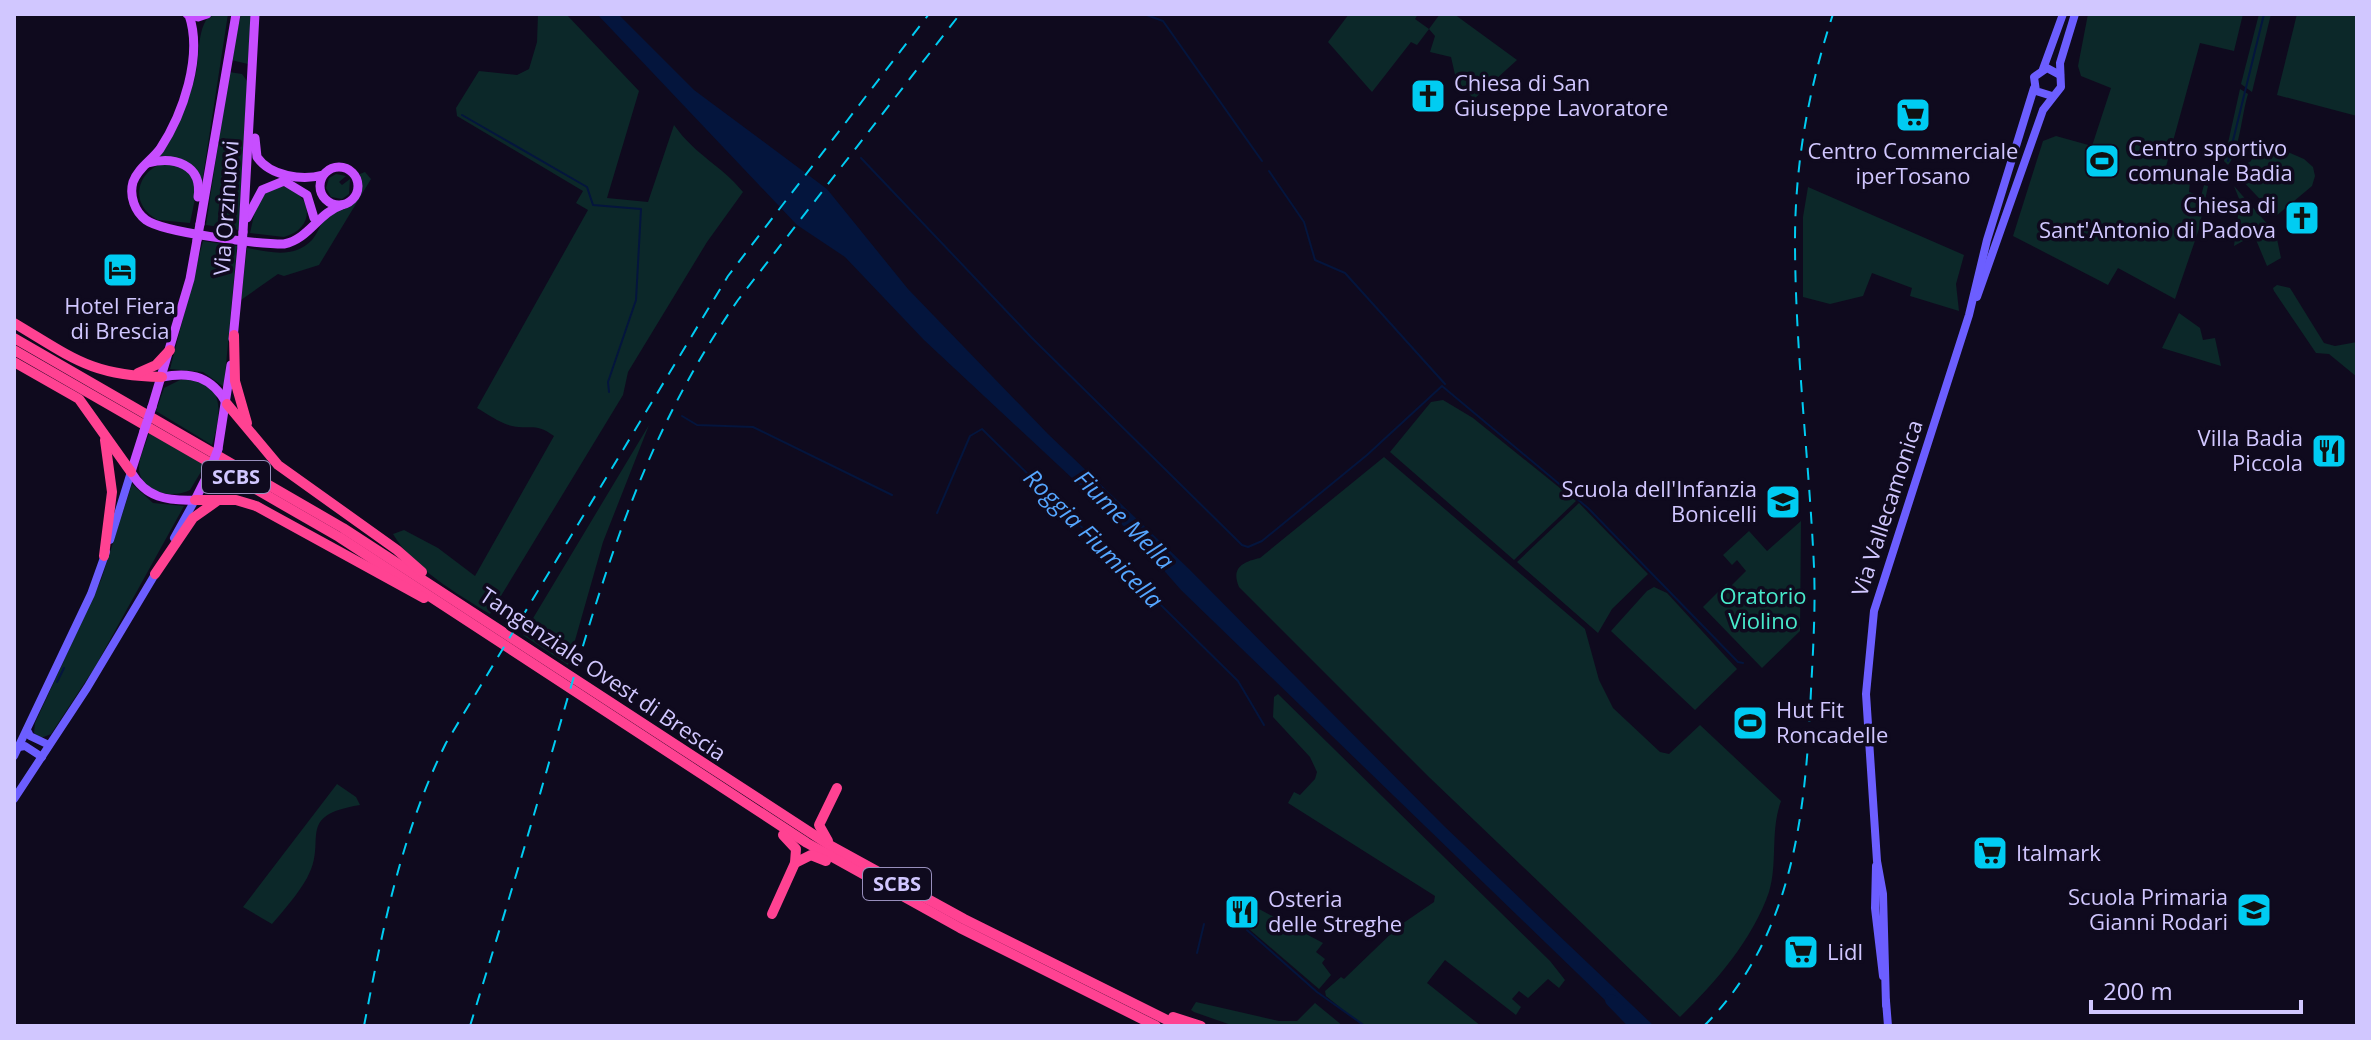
<svg xmlns="http://www.w3.org/2000/svg" width="2371" height="1040" font-family="'Open Sans',sans-serif">
<style>
.green{fill:#0c2829}
.water{fill:#04153d}
.lines{fill:none;stroke-linecap:round;stroke-linejoin:round}
.stream{stroke:#04153d;stroke-width:2}
.river{stroke:#04153d;stroke-width:12}
.secondary{stroke:#6c5eff;stroke-width:8}
.primary{stroke:#c74eff;stroke-width:9}
.highway{stroke:#ff4292;stroke-width:10}
.rail{stroke:#00ccf2;stroke-width:2;stroke-dasharray:12 10;stroke-linecap:butt}
.primary-bridge{stroke:#c74eff;stroke-width:9}
.labels{text-anchor:middle;stroke-width:7;stroke-linejoin:round;paint-order:stroke}
.shield{fill:#0f0a1e;stroke:#978ebc;stroke-width:2}
.shield-label{font-size:20px;font-weight:bold;fill:#d1c7ff}
.poi-label{font-size:22px;fill:#d1c7ff;stroke:#0f0a1e;text-anchor:start}
.street-label{font-size:22px;fill:#d1c7ff;stroke:#0f0a1e}
.park-label{font-size:22px;fill:#48eacb;stroke:#0f0a1e}
.water-label{font-size:24px;font-style:italic;fill:#55a6ff;stroke:#0f0a1e}
</style>
<rect width="100%" height="100%" fill="#0f0a1e"/>
<g class="green">
<path d="M211 14H228L202 183C189 165 183 156 160 156 175 133 186 107 194 81 201 60 195 29 211 14Z"/>
<path d="M241 14H251L248 64 231 60Z"/>
<path d="M538 14H566L639 91 607 198 648 202 674 125C696 156 720 164 743 192L707 242 628 372 623 395 490 614C457 594 413 568 393 534L404 530 438 548 475 576 554 436C535 422 531 430 512 426 499 423 488 414 477 408L588 210 576 203 583 191 457 116 456 108 479 71 517 75 529 69 537 42Z"/>
<path d="M1349 14H1418L1415 19 1429 29 1440 14H1454L1517 60 1474 99 1456 79 1451 57 1430 52 1435 36 1429 29 1417 45 1411 42 1372 92 1328 42Z"/>
<path d="M2088 14H2243L2234 51 2200 43 2164 174 2190 182 2189 192 2201 196 2204 185 2208 186 2199 229 2175 299 2118 268 2108 285 2013 236 2043 141 2056 136 2092 146 2111 88 2081 76 2078 66Z"/>
<path d="M2259 14H2271L2252 92 2241 84Z"/>
<path d="M2297 14H2357V116L2277 95Z"/>
<path d="M229 72 242 74 247 81 239 230 206 225Z"/>
<path d="M2240 89 2248 94C2242 113 2239 153 2228 165L2224 161Z"/>
<path d="M2265 142 2304 159 2313 167 2315 176 2312 186 2276 216 2236 174 2239 166 2250 162Z"/>
<path d="M168 162 190 173 197 189 190 223 158 220C127 204 137 168 168 162Z"/>
<path d="M365 172 371 179 319 265 284 276 278 274 241 300 247 248C269 252 294 259 312 240 318 233 320 225 325 218 345 197 359 214 360 174Z"/>
<path d="M336 174 346 176 339 182 342 185 350 179 349 194 342 199 331 197 326 188 329 178Z"/>
<path d="M275 185C311 188 320 227 284 237L250 233 258 197Z"/>
<path d="M2234 186 2270 227 2277 239 2281 258 2267 266 2254 235 2234 246 2240 201Z"/>
<path d="M1808 187 1964 255 1956 284 1959 311 1910 296 1912 288 1872 273 1863 296 1830 304 1803 297V217Z"/>
<path d="M203 241 237 246 224 387 203 372 170 369Z"/>
<path d="M2277 285 2290 288 2324 343 2335 346 2357 342V377L2329 354 2316 353 2274 291 2273 288Z"/>
<path d="M2179 313 2200 328 2203 340 2215 338 2221 366 2162 348Z"/>
<path d="M180 380C226 378 222 412 212 445L156 411 164 388Z"/>
<path d="M1443 400 1473 418 1576 501 1514 560 1390 452 1431 402Z"/>
<path d="M649 425 603 542 568 665 523 635Z"/>
<path d="M149 433 205 465 190 490C173 499 142 493 139 470 138 459 146 444 149 433Z"/>
<path d="M1384 457 1585 629 1599 680 1613 708 1660 752 1669 754 1700 725 1781 801C1770 831 1778 863 1769 892 1753 939 1715 983 1680 1017L1430 778 1239 587C1231 568 1242 562 1260 558Z"/>
<path d="M132 484 153 503 184 506 95 667 51 734 41 738 34 733 35 723 101 580Z"/>
<path d="M1579 503 1648 574 1612 609 1598 633 1517 562Z"/>
<path d="M1801 521 1800 631 1762 668 1703 607 1726 584 1730 587 1746 571 1737 560 1732 565 1723 555 1749 531 1767 551Z"/>
<path d="M1654 587 1667 593 1737 669 1695 710 1611 631 1647 591Z"/>
<path d="M1278 694 1550 961 1565 980 1559 988 1548 979 1528 998 1519 991 1512 999 1521 1007 1516 1015 1445 960 1427 983 1481 1026H1363L1326 996 1325 991 1341 977 1344 979 1399 926 1434 902 1435 896 1288 803 1294 792 1300 795 1315 779 1317 772 1310 757 1273 717 1274 697Z"/>
<path d="M337 784 356 797 360 805C293 816 329 840 307 878 298 894 284 910 272 924L243 907Z"/>
<path d="M1259 909 1323 943 1316 952 1325 959 1322 963 1331 975 1319 989 1242 923Z"/>
<path d="M1196 1002 1279 1021H1297L1315 1003 1343 1026H1234L1194 1012 1191 1010Z"/>
</g>
<path class="water" d="M597 14H618L694 90 827 189 908 289 1048 434 1189 569 1444 826 1654 1026H1635L1624 1013 1606 1001 1181 590 1133 535 924 340 845 257 797 225Z"/>
<g class="lines">
<g class="stream">
<path d="M1144 14 1163 21 1262 161"/>
<path d="M462 115 587 187 593 205 641 209 636 300 608 382 609 392"/>
<path d="M861 158 1032 338 1242 545 1248 547 1262 541 1367 455 1442 386 1588 508 1738 662 1743 663"/>
<path d="M2228 161 2264 14"/>
<path d="M1269 171 1304 222 1315 260 1345 273 1445 384"/>
<path d="M682 416 697 425 753 427 892 495"/>
<path d="M937 513 970 436 982 429 1238 681 1264 725"/>
<path d="M57 682 64 668"/>
<path d="M1819 740V736"/>
<path d="M1247 930 1317 992 1365 1026"/>
<path d="M1197 953 1204 924"/>
</g>
<path class="river" d="M1611 1000 1636 1026"/>
<g class="secondary">
<path d="M2043 69 2063 14"/>
<path d="M2052 96 2036 91 2034 77 2047 68 2060 75"/>
<path d="M1977 297 2043 110 2061 87 2060 63 2075 14"/>
<path d="M174 538 195 500"/>
<path d="M110 540 131 472"/>
<path d="M27 730 30 736 49 745"/>
<path d="M19 747 25 746 42 757"/>
<path d="M14 756 91 594 106 552"/>
<path d="M14 799 87 688 157 571"/>
<path d="M1876 866 1875 908 1883 976"/>
<path d="M1886 1001 1888 1026"/>
<path d="M1886 1005 1883 894 1877 861 1866 694 1874 611 1969 315 1987 240 2034 88"/>
</g>
<g class="primary">
<path d="M187 14 198 17 207 14"/>
<path d="M189 15C203 56 183 114 160 149 152 160 138 168 133 182 129 196 135 212 146 220 164 233 259 244 284 244 309 239 318 213 342 205"/>
<path d="M255 138 257 157C270 176 302 181 323 175"/>
<path d="M148 163C173 156 203 164 198 197"/>
<circle cx="339" cy="186" r="19"/>
<path d="M247 218 262 190 284 181 307 195 314 218"/>
<path d="M200 224 236 14"/>
<path d="M243 232 255 14"/>
<path d="M233 339 242 246"/>
<path d="M162 377C192 371 212 377 227 404"/>
<path d="M152 407 190 279 197 240"/>
<path d="M144 431 131 472C146 498 167 501 195 500L210 470"/>
<path d="M218 449 231 365"/>
</g>
<g class="highway">
<path d="M14 323C73 358 91 376 162 377"/>
<path d="M234 335 235 381 247 423"/>
<path d="M14 338 343 528 831 846 964 919 1179 1026"/>
<path d="M14 350 339 537 807 843 960 928 1156 1026"/>
<path d="M14 362 79 399 131 472"/>
<path d="M138 373 156 365 170 350"/>
<path d="M227 404 278 465 397 550 422 572"/>
<path d="M195 500H236L256 506 424 598"/>
<path d="M104 556 112 492 105 440"/>
<path d="M155 574 193 518 217 501"/>
<path d="M828 841 819 825 837 788"/>
<path d="M795 863 811 855 826 861"/>
<path d="M772 914 795 863 796 849 783 835"/>
<path d="M1173 1017 1201 1026"/>
</g>
<g class="rail">
<path d="M364 1026C383 927 401 834 446 743L728 276 929 14"/>
<path d="M470 1026C498 935 526 844 552 752 600 587 638 443 738 300L960 14"/>
<path d="M1704 1026C1789 941 1804 826 1810 712 1812 664 1816 616 1814 567 1809 458 1795 349 1795 240 1795 163 1809 87 1833 14"/>
</g>
<g class="primary-bridge">
<path d="M197 240 200 224"/>
<path d="M242 246 243 232"/>
<path d="M144 431 152 407"/>
<path d="M210 470 218 449"/>
</g>
</g>
<defs>
<symbol id="church-square" viewBox="-11 -11 22 22"><rect x="-9" y="-9" width="18" height="18" rx="4" fill="#00ccf2" stroke="#0f0a1e"/><path d="M-1.2-6h2.4v3.5h3.3v2.4h-3.3V6h-2.4V-.1h-3.3v-2.4h3.3Z" fill="#111"/></symbol>
<symbol id="supermarket-square" viewBox="-11 -11 22 22"><rect x="-9" y="-9" width="18" height="18" rx="4" fill="#00ccf2" stroke="#0f0a1e"/><path d="M-6-5.5h2.5l.6 2H6L4.5 2H-2.5L-4.4-4H-6ZM-1.5 3.2a1.3 1.3 0 1 0 .1 0ZM3 3.2a1.3 1.3 0 1 0 .1 0Z" fill="#111"/></symbol>
<symbol id="stadium-square" viewBox="-11 -11 22 22"><rect x="-9" y="-9" width="18" height="18" rx="4" fill="#00ccf2" stroke="#0f0a1e"/><path d="M0-5a6.5 5 0 1 0 0 10a6.5 5 0 1 0 0-10ZM-3.5-1.8h7v3.6h-7Z" fill="#111"/></symbol>
<symbol id="hotel-square" viewBox="-11 -11 22 22"><rect x="-9" y="-9" width="18" height="18" rx="4" fill="#00ccf2" stroke="#0f0a1e"/><path d="M-6-4.5h1.5V1H6V5H4.5V3h-9V5H-6ZM-4 0a1.8 1.8 0 1 1 3.6 0ZM.5 0V-2.5h3Q6-2.5 6 0Z" fill="#111"/></symbol>
<symbol id="restaurant-square" viewBox="-11 -11 22 22"><rect x="-9" y="-9" width="18" height="18" rx="4" fill="#00ccf2" stroke="#0f0a1e"/><path d="M-5-6h1v4h1v-4h1v4h1v-4h1v5L-1.5 .5V6h-2V.5L-5-1ZM5-6V6H3V1.5H1.5Q1.5-4 5-6Z" fill="#111"/></symbol>
<symbol id="school-square" viewBox="-11 -11 22 22"><rect x="-9" y="-9" width="18" height="18" rx="4" fill="#00ccf2" stroke="#0f0a1e"/><path d="M0-5L7-2L0 1L-7-2ZM-4 1L0 2.5L4 1V4Q0 6-4 4Z" fill="#111"/></symbol>
</defs>
<g fill-rule="evenodd">
<use href="#church-square" x="1408" y="76" width="40" height="40"/>
<use href="#supermarket-square" x="1893" y="95" width="40" height="40"/>
<use href="#stadium-square" x="2082" y="141" width="40" height="40"/>
<use href="#church-square" x="2282" y="198" width="40" height="40"/>
<use href="#hotel-square" x="100" y="250" width="40" height="40"/>
<use href="#restaurant-square" x="2309" y="431" width="40" height="40"/>
<use href="#school-square" x="1763" y="482" width="40" height="40"/>
<use href="#stadium-square" x="1730" y="703" width="40" height="40"/>
<use href="#supermarket-square" x="1970" y="833" width="40" height="40"/>
<use href="#school-square" x="2234" y="890" width="40" height="40"/>
<use href="#restaurant-square" x="1222" y="892" width="40" height="40"/>
<use href="#supermarket-square" x="1781" y="932" width="40" height="40"/>
</g>
<g class="labels">
<g class="shield">
<rect x="202" y="461" width="68" height="32" rx="6"/>
<rect x="863" y="868" width="68" height="32" rx="6"/>
</g>
<g class="shield-label">
<text x="236" y="484">SCBS</text>
<text x="897" y="891">SCBS</text>
</g>
<g class="poi-label">
<text x="1454" y="91">Chiesa di San<tspan x="1454" dy="25">Giuseppe Lavoratore</tspan></text>
<text x="2128" y="156">Centro sportivo<tspan x="2128" dy="25">comunale Badia</tspan></text>
<text x="1913" y="159" text-anchor="middle">Centro Commerciale<tspan x="1913" dy="25">iperTosano</tspan></text>
<text x="2276" y="213" text-anchor="end">Chiesa di<tspan x="2276" dy="25">Sant'Antonio di Padova</tspan></text>
<text x="120" y="314" text-anchor="middle">Hotel Fiera<tspan x="120" dy="25">di Brescia</tspan></text>
<text x="2303" y="446" text-anchor="end">Villa Badia<tspan x="2303" dy="25">Piccola</tspan></text>
<text x="1757" y="497" text-anchor="end">Scuola dell'Infanzia<tspan x="1757" dy="25">Bonicelli</tspan></text>
<text x="1776" y="718">Hut Fit<tspan x="1776" dy="25">Roncadelle</tspan></text>
<text x="2016" y="861">Italmark</text>
<text x="2228" y="905" text-anchor="end">Scuola Primaria<tspan x="2228" dy="25">Gianni Rodari</tspan></text>
<text x="1268" y="907">Osteria<tspan x="1268" dy="25">delle Streghe</tspan></text>
<text x="1827" y="960">Lidl</text>
</g>
<g class="street-label">
<text transform="translate(226 208) rotate(-86)" y="8">Via Orzinuovi</text>
<text transform="translate(1887 508) rotate(-72)" y="8">Via Vallecamonica</text>
<text transform="translate(603 674) rotate(34)" y="8">Tangenziale Ovest di Brescia</text>
</g>
<g class="park-label">
<text x="1763" y="604">Oratorio<tspan x="1763" dy="25">Violino</tspan></text>
</g>
<g class="water-label">
<text transform="translate(1124 520) rotate(45)" y="8">Fiume Mella</text>
<text transform="translate(1093 539) rotate(45)" y="8">Roggia Fiumicella</text>
</g>
</g>
<rect width="2371" height="1040" fill="none" stroke="#d1c7ff" stroke-width="32"/>
<path d="M2091 1000v12h210v-12" fill="none" stroke="#d1c7ff" stroke-width="4"/>
<text x="2103" y="1000" font-size="24" fill="#d1c7ff" stroke="#0f0a1e" stroke-width="6" paint-order="stroke">200 m</text>
</svg>
